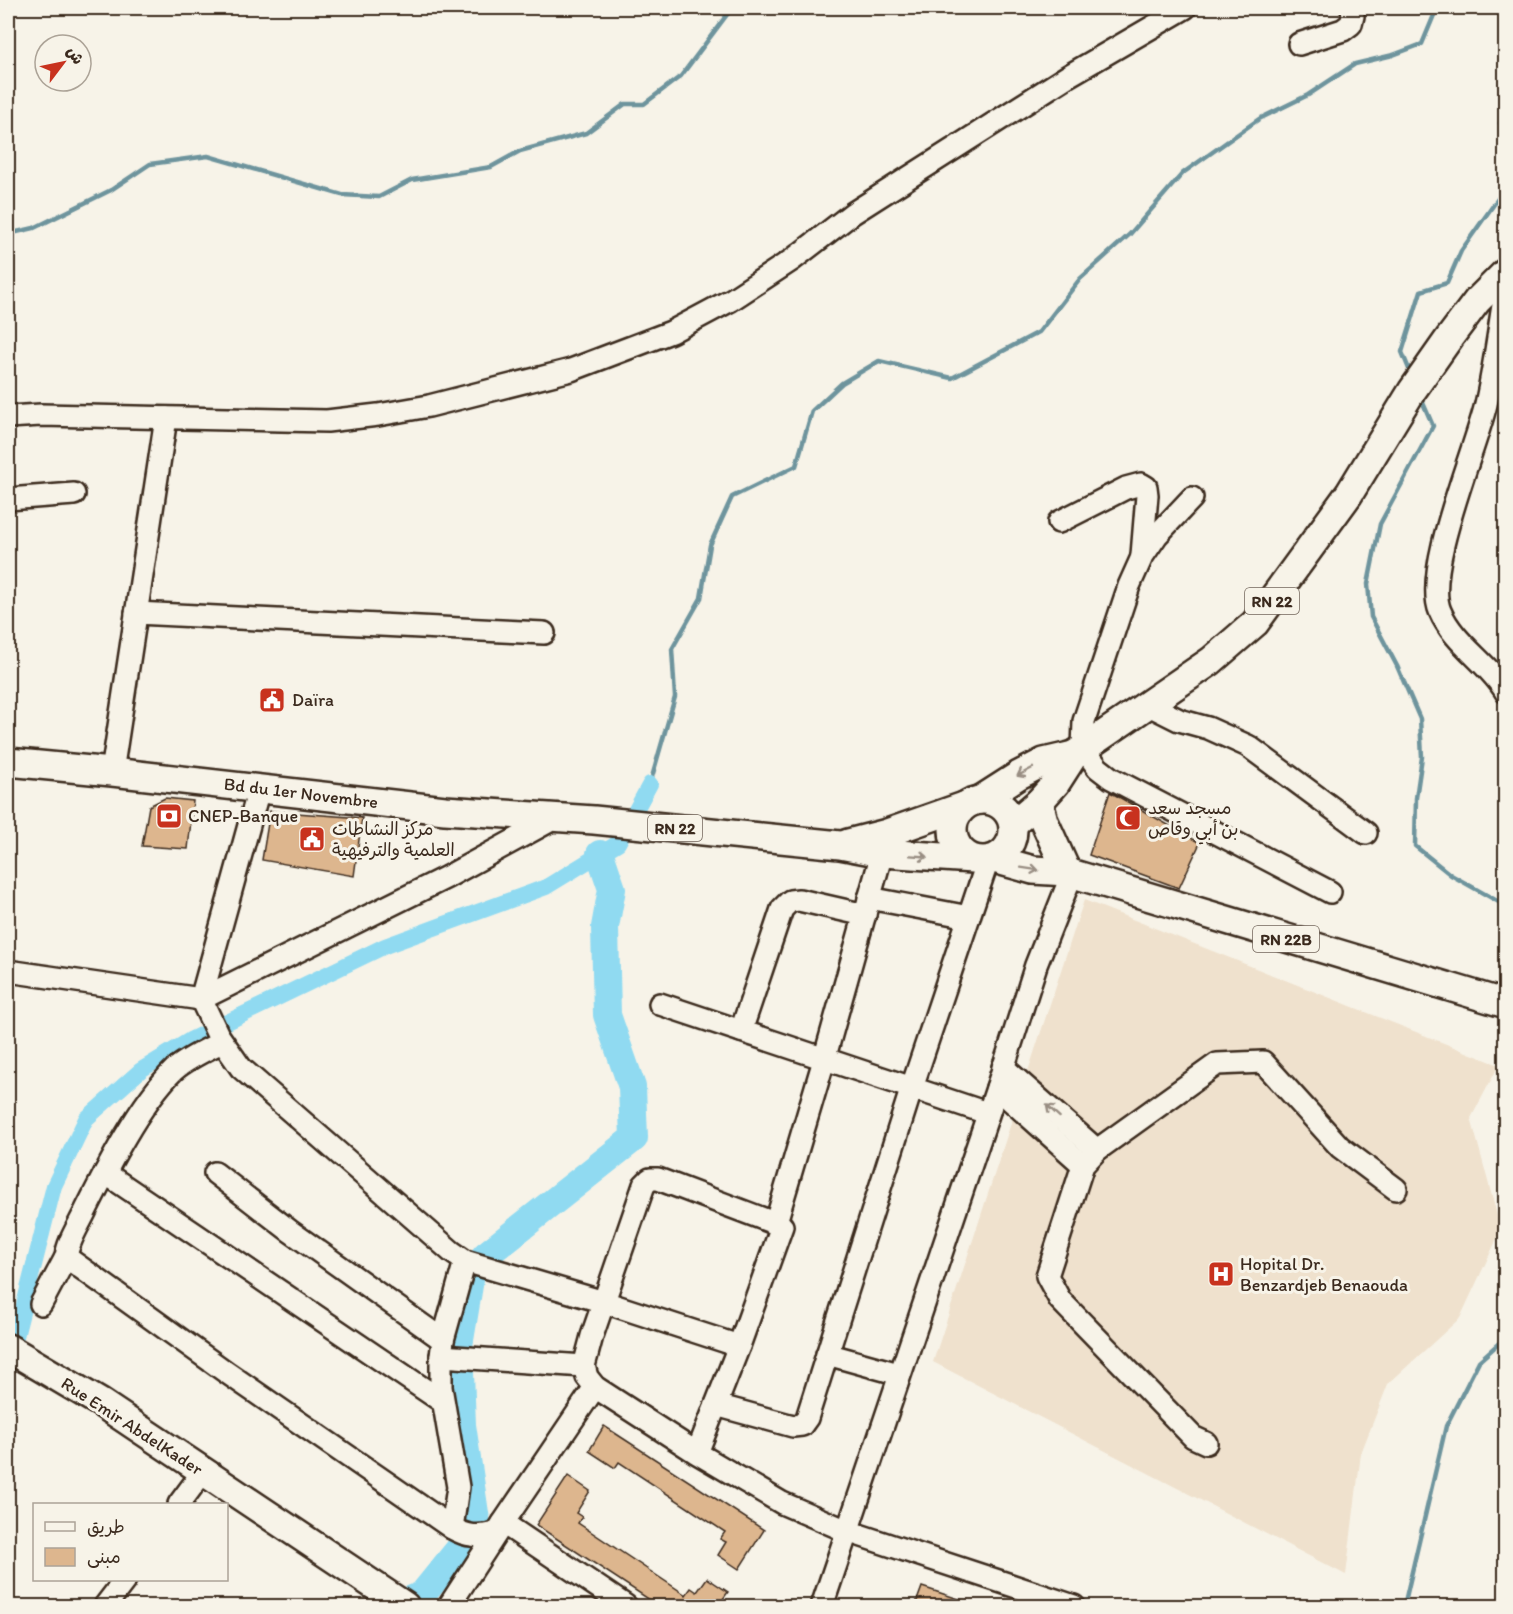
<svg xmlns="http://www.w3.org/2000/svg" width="1513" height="1614" font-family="Itim,'Playpen Sans Arabic',sans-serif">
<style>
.built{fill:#efe1cd}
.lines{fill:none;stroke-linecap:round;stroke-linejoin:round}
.stream{stroke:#6e949d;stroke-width:4.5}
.canal{stroke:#90daf1;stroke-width:16}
.river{stroke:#90daf1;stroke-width:28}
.building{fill:#ddb68e;stroke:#3b2a1e;stroke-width:1.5}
.minor-casing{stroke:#3b2a1e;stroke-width:26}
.major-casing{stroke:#3b2a1e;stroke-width:32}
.minor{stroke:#f7f3e8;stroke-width:21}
.major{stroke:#f7f3e8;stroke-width:27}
.oneway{stroke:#998e83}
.labels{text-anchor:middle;stroke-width:6;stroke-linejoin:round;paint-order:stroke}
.shield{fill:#f7f3e8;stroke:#73665b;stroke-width:1.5}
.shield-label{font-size:16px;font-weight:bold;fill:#3b2a1e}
.poi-label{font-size:18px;fill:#3b2a1e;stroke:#f7f3e8;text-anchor:start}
.street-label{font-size:18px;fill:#3b2a1e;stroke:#f7f3e8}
</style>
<rect width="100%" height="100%" fill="#f7f3e8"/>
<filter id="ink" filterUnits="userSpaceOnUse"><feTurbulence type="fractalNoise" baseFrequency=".0167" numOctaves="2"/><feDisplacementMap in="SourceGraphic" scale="12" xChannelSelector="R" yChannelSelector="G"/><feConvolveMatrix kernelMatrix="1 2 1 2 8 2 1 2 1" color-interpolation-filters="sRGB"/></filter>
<g filter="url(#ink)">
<path class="built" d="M1084 900 1499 1065 1471 1118 1501 1230 1460 1318 1388 1384 1361 1453 1346 1575 933 1362Z"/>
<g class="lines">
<g class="stream">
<path d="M1506 116 1500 123 1506 131"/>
<path d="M8 234 34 228 111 190 150 164 208 156 342 195 379 197 412 180 491 167 520 151 586 133 625 104H644L681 76 732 8"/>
<path d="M1411 374 1402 352 1421 291 1447 283 1461 251 1504 190 1506 182"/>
<path d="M1420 396 1433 426 1380 524 1368 584 1371 617 1397 666 1420 719 1422 757 1416 798 1415 846 1451 875 1506 906"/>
<path d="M650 784 675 697 672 649 701 598 710 545 732 497 796 466 812 411 842 383 879 361 952 378 1039 332 1080 279 1130 234 1183 173 1259 119 1308 95 1355 64 1393 55 1422 44 1437 8"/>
<path d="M1404 1606 1446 1426 1479 1361 1506 1337"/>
</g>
<path class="canal" d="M8 1368 54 1186 86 1119 141 1070 190 1040 385 946 546 887 618 843 650 784"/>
<path class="river" d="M396 1606 422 1595 477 1527 462 1425 459 1346 471 1273 486 1255 634 1138 632 1087 607 1015 605 927 612 889 600 854"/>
</g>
<g class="building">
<path d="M1110 792 1200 843 1179 888 1089 855Z"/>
<path d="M165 798 193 801 188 849 142 846 149 806Z"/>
<path d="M270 811 362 818 354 876 262 860Z"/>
<path d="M604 1426 764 1530 739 1569 718 1555 726 1542 720 1539 725 1532 619 1462 615 1468 589 1451Z"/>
<path d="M568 1476 590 1491 576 1513 582 1517 578 1523 686 1595 691 1588 697 1592 707 1578 728 1592 718 1606H659L536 1525Z"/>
<path d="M922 1587 974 1604 973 1606H915Z"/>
</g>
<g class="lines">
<defs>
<g id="minor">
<path d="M1299 44 1343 30 1351 24 1353 16 1352 8"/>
<path d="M1506 288C1499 326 1495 366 1486 404 1475 451 1423 570 1440 611 1454 644 1488 662 1506 692"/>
<path d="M8 417 41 415 327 421 378 415 429 406 571 370 671 332 731 300 792 260 853 213 1068 76 1185 8"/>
<path d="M1192 498 1157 535 1142 557 1129 586 1084 721 1083 748 1098 768 1111 778 1330 892"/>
<path d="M8 499 74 494"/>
<path d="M1059 522 1126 488 1141 484 1146 487 1147 495 1142 555"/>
<path d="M136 613 544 633"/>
<path d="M1147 704 1179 720 1208 728 1248 746 1366 833"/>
<path d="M112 772 166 418"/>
<path d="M259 789 201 999 218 1035 241 1068 452 1252 465 1261 604 1302 739 1346"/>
<path d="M869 898 969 917"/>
<path d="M8 971 201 999 447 877 555 818"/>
<path d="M660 1004 987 1113"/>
<path d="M741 1031 782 909 790 901 799 900 865 915"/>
<path d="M1003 1067 1097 1150"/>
<path d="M997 1088 1083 1165"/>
<path d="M105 1173 443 1402"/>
<path d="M215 1173 290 1231 443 1340"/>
<path d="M776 1222 824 1060 882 853"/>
<path d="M66 1257 226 1372 452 1528C467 1537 479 1537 496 1533"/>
<path d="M41 1304 66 1257C68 1241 79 1225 86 1210 107 1168 140 1103 174 1070 188 1058 206 1050 222 1042"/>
<path d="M827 1354 899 1374"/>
<path d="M441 1356 584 1366"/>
<path d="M716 1405 793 1426 802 1425 807 1418 912 1087 988 860"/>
<path d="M1206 1443 1193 1437 1060 1300 1047 1276 1083 1165 1097 1150 1217 1064 1263 1062 1340 1147 1396 1189"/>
<path d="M697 1453 739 1346 782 1226 658 1179H650L644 1185 592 1336 584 1366 587 1377 595 1387 697 1453 782 1503 847 1531 1074 1606"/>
<path d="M179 1504 202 1473"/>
<path d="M503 1523 626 1606"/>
<path d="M452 1528 458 1487 441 1387V1356L443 1340 465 1261"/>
<path d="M105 1606 125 1580"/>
<path d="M449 1606 503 1523 595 1387"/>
<path d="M822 1606 997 1088 1036 965 1072 874"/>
</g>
<g id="major">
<path d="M8 762 112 772 445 810 594 820 840 845 882 853 973 859"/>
<circle cx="983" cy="830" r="30"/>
<path d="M980 800 1019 775 1044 762 1074 755"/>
<path d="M1039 802 1044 821 1067 872"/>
<path d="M1013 824 1039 802 1056 783 1074 755 1211 661 1255 623 1349 494 1412 391 1450 337 1477 301 1506 272"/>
<path d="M848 843 887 833 964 806"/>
<path d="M994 859 1033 870 1067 872 1506 1004"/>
<path d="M8 1348 101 1403 405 1606"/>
</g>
</defs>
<use href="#minor" class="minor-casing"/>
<use href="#major" class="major-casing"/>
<use href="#minor" class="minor"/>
<use href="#major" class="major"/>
</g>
<defs><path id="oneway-shaft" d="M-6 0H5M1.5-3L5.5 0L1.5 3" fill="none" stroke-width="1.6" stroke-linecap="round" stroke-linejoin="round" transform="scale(1.5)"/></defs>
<g class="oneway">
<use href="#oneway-shaft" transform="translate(1025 772) rotate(152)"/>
<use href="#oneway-shaft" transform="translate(919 856) rotate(4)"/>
<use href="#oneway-shaft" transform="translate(1030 869) rotate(9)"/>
<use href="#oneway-shaft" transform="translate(1053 1111) rotate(-138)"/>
</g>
</g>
<defs>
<symbol id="civic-square" viewBox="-11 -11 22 22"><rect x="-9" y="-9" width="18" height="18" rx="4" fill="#c8321e" stroke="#f7f3e8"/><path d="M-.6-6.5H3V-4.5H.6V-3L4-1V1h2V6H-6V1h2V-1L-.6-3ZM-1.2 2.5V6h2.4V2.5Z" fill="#fff"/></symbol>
<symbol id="bank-square" viewBox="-11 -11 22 22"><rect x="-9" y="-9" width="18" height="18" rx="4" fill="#c8321e" stroke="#f7f3e8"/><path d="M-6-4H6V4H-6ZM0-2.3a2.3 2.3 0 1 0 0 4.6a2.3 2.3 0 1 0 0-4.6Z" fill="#fff"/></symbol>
<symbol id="mosque-square" viewBox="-11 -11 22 22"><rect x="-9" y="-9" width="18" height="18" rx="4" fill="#c8321e" stroke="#f7f3e8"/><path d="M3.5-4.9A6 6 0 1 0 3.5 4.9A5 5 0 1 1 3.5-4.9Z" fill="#fff"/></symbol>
<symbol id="hospital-square" viewBox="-11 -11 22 22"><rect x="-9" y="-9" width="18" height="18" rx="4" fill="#c8321e" stroke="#f7f3e8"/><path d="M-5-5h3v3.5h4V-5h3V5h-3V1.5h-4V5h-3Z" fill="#fff"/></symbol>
</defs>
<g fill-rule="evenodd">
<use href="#civic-square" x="257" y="685" width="30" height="30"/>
<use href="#bank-square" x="154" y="801" width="30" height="30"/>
<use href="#mosque-square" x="1113" y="803" width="30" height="30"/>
<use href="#civic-square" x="297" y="824" width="30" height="30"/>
<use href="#hospital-square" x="1206" y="1259" width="30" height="30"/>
</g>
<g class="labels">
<g class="shield">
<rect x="1245" y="588" width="54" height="26" rx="4.5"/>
<rect x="648" y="815" width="54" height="26" rx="4.5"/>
<rect x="1253" y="926" width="66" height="26" rx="4.5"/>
</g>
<g class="shield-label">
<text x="1272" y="607">RN 22</text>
<text x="675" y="834">RN 22</text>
<text x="1286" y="945">RN 22B</text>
</g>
<g class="poi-label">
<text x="292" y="706">Daïra</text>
<text x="1148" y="814">مسجد سعد<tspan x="1148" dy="21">بن أبي وقاص</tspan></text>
<text x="188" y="822">CNEP-Banque</text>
<text x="332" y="835">مركز النشاطات<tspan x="332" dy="21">العلمية والترفيهية</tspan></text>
<text x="1240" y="1270">Hopital Dr.<tspan x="1240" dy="21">Benzardjeb Benaouda</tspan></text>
</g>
<g class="street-label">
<text transform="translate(301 793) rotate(7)" y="6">Bd du 1er Novembre</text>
<text transform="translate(132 1426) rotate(33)" y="6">Rue Emir AbdelKader</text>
</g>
</g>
<rect width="1513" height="1614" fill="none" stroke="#f7f3e8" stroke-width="30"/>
<rect x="15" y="15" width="1483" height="1584" fill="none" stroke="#3b2a1e" stroke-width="2" filter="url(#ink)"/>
<rect x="33" y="1503" width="195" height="78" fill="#f7f3e8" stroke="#aca397" stroke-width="1.5"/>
<rect x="45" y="1522" width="30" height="9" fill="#f7f3e8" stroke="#aca397" stroke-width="1.5"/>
<text x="87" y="1533" font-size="18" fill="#3b2a1e">طريق</text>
<rect x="45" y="1548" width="30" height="18" fill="#ddb68e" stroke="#aca397" stroke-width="1.5"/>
<text x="87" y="1563" font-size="18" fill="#3b2a1e">مبنى</text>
<g transform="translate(63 63) rotate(58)"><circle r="28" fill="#f7f3e8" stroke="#aca397" stroke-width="1.5"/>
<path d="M0-4.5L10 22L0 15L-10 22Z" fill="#c8321e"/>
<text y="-9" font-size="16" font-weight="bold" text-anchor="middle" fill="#3b2a1e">ش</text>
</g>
</svg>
